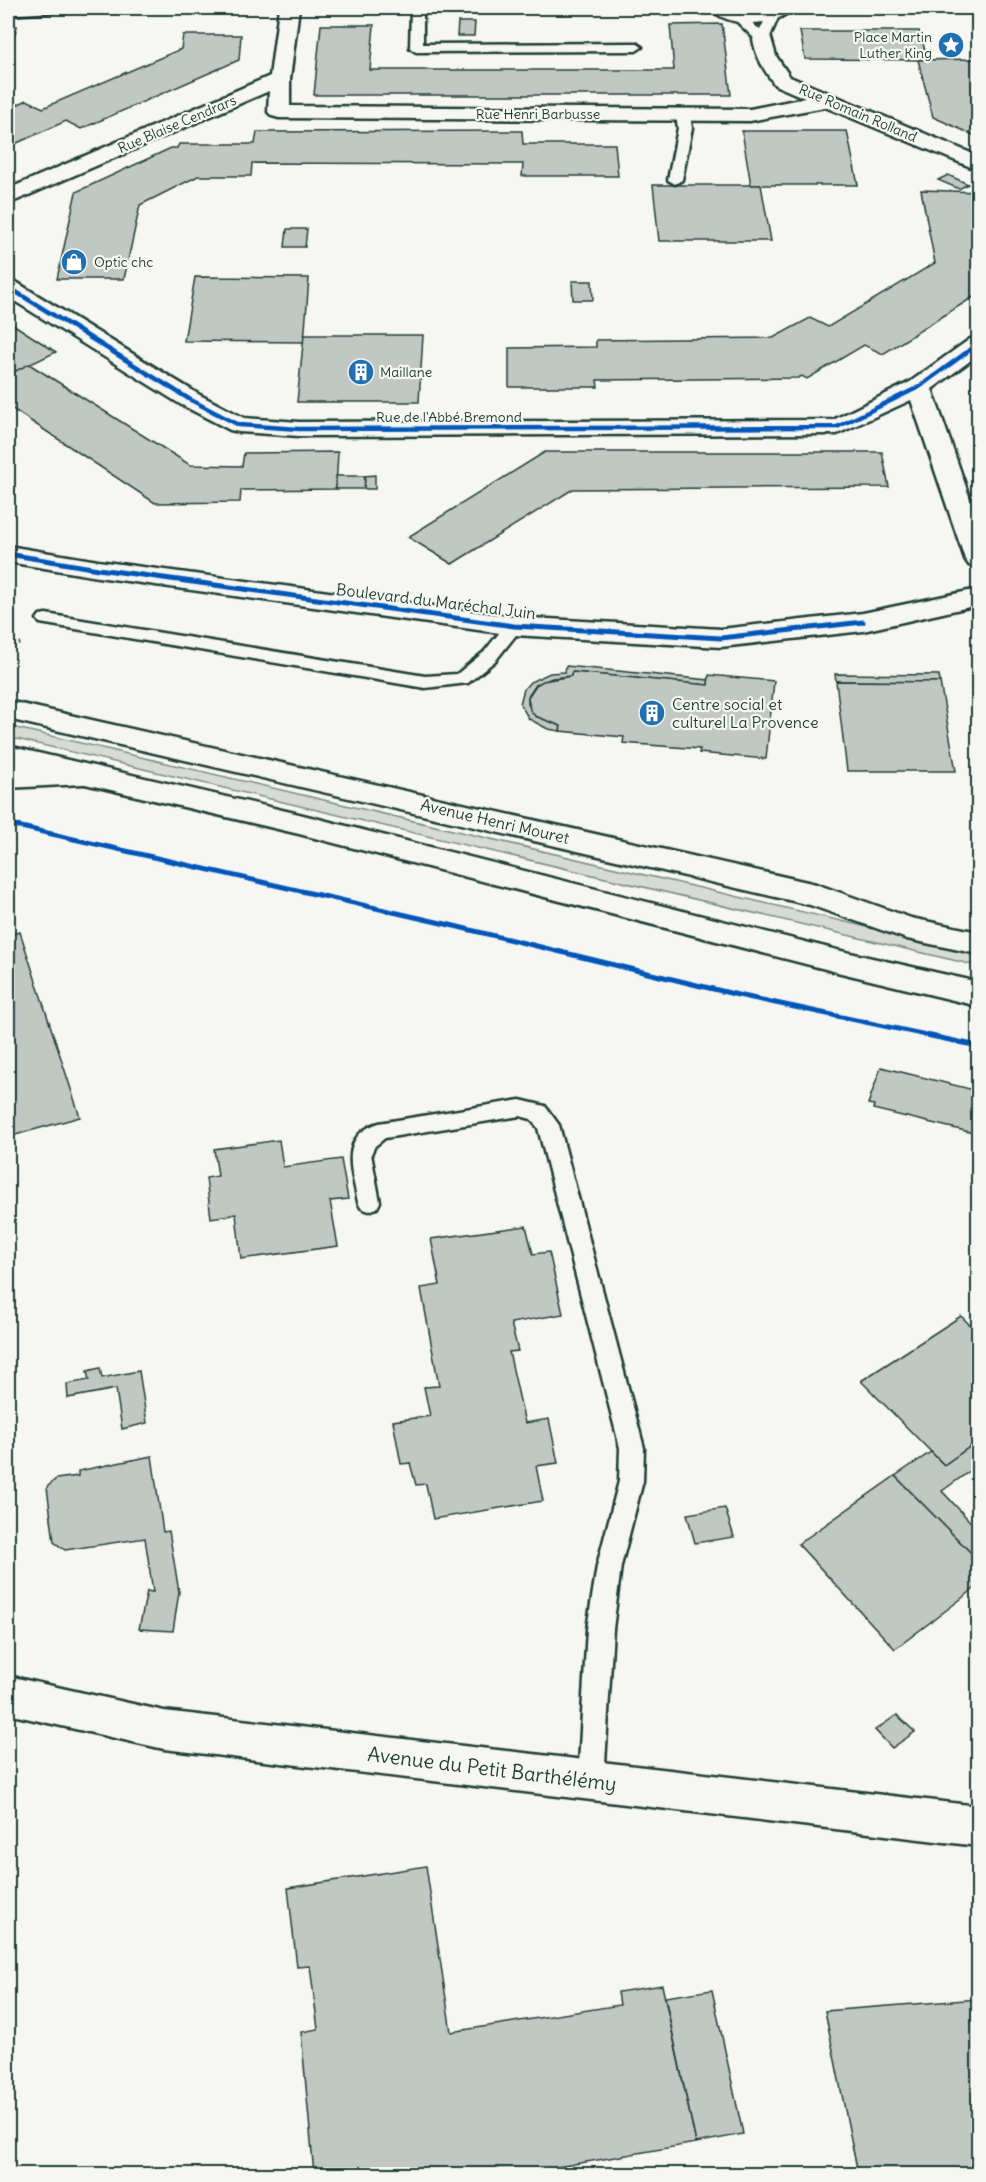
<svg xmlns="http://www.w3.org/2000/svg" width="986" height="2182" font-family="Delius,sans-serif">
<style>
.green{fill:#d6dbd6;stroke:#7a8c85;stroke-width:1.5}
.building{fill:#c1c8c3;stroke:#1f3d34;stroke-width:1.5}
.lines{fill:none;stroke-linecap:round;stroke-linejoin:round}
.service-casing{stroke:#1f3d34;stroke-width:5}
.minor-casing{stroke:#1f3d34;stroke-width:5}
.secondary-casing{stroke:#1f3d34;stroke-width:5}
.path{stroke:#1f3d34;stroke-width:4;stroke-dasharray:1.5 4;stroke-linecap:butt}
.service{fill:#f6f6f2;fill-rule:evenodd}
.minor{fill:#f6f6f2;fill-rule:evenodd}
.secondary{fill:#f6f6f2;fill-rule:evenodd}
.cycleway-far1-casing{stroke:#f6f6f2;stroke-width:7}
.cycleway-casing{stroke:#f6f6f2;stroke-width:9}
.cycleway-far1{stroke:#0057b8;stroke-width:4.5}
.cycleway{stroke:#0057b8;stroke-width:5}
.labels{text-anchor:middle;stroke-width:4.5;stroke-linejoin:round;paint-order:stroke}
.far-poi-label{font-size:14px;fill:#1f3d34;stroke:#f6f6f2;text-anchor:start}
.far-street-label{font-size:14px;fill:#1f3d34;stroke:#f6f6f2}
.street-label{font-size:16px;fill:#1f3d34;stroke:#f6f6f2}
.poi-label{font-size:16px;fill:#1f3d34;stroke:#f6f6f2;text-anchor:start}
.near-street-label{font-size:20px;fill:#1f3d34;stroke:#f6f6f2}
</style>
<rect width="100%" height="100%" fill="#f6f6f2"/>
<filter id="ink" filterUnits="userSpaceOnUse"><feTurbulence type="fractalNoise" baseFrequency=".0167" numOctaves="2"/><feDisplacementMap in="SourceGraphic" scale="12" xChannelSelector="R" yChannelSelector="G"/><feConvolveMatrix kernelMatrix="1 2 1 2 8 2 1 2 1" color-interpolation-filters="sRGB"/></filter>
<g filter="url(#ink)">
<path class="green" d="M8 726 978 953V966L8 737Z"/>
<g class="building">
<path d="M458 22H475L474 36H457Z"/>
<path d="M722 24 731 95H314L321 25H374L370 70H674L670 25Z"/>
<path d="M8 26H17L8 59Z"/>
<path d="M800 31H919L928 60 805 59Z"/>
<path d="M183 35H241L239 60 81 129 66 121 8 147V109L27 100 43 108 181 49Z"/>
<path d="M978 59V137L933 117 918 60Z"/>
<path d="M522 131 523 144H615L618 176H522L523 164 252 163 251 176H198L140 205 124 279H57L76 192 171 148H177L179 144H255L257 132Z"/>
<path d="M742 131H847L858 185H751Z"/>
<path d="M948 175 968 184 959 189 938 180Z"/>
<path d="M653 185H761L771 241H659Z"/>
<path d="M921 190 978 192V294L883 354 864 345 807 379 802 376 798 378 597 380 598 387H509V348L596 347V340L773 338 810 318 828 327 935 263Z"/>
<path d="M287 229H307L305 247H285Z"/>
<path d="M195 277 309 278 304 342 184 341Z"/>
<path d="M572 281H592L593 300H573Z"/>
<path d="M8 321 56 352 8 375Z"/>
<path d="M304 335H423L419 402H297Z"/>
<path d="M29 364 190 465 242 466 244 453 338 452 336 489 241 490 240 502 155 503 8 406V375Z"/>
<path d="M545 452H882L889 487 573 489 452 564 408 537Z"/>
<path d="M375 475V489H364L365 476Z"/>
<path d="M336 476H365L364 489H336Z"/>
<path d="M566 666 709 680 708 685 572 672 571 676 552 678 536 685 528 697V704L535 716 561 726 560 731 548 729 529 719 520 704 524 689 530 682 550 673 565 672Z"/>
<path d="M572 672 708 685 709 675 774 681 766 759 699 753 700 749 623 743 624 737 560 731 561 726 535 716 530 710 528 697 536 685 543 681 571 676Z"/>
<path d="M835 674 939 675 940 682 836 681Z"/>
<path d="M836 681 940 682 956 771H847Z"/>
<path d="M20 932 80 1117 8 1137V935Z"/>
<path d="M881 1067 978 1091V1134L873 1109 874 1105 868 1104Z"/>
<path d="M279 1140 283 1167 341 1159 348 1199 330 1201 338 1246 241 1259 236 1214 211 1218 206 1178 218 1176 214 1149Z"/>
<path d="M526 1226 533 1254 549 1252 563 1314 511 1323 518 1351 509 1352 525 1423 549 1419 558 1463 536 1466 543 1501 433 1519 426 1484 416 1485 410 1463 401 1464 393 1421 430 1416 424 1387 439 1386 421 1288 440 1285 431 1239Z"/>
<path d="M961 1316 978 1333V1441L944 1465 861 1381Z"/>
<path d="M100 1368 102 1378 139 1371 147 1423 122 1429 116 1389 68 1398 67 1384 89 1380 87 1371Z"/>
<path d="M978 1441V1465L942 1491 978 1530V1560L895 1476 931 1452 944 1465Z"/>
<path d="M152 1456 163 1532 169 1531 179 1592 173 1631 139 1629 147 1591 153 1592 145 1538 65 1550 54 1542 47 1487 56 1479 78 1476V1471Z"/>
<path d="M895 1476 978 1560V1586L895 1649 798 1544Z"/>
<path d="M725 1508 734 1537 695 1543 687 1514Z"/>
<path d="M897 1715 915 1732 892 1748 875 1730Z"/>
<path d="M426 1866 451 2032 620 2005 618 1992 662 1985 696 2143 517 2174H314L301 2032 318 2029 310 1966 297 1967 288 1888Z"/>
<path d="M712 1990 743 2134 696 2143 665 1997Z"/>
<path d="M978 1999V2174H858L825 2011Z"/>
</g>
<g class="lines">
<defs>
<g id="service">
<path d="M411 8H423V44L636 43 642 47 636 51 416 52 410 48Z"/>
<path d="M774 9 780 13 769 39 763 43 758 42 729 14 735 10 739 11 760 30 768 13Z"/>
<path d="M683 111 690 115 692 128 682 180 675 184 668 180 678 128 676 115Z"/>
<path d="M46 614 425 676 457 674 484 652 508 622H520L523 626 496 660 468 683 425 688 40 623 37 619 40 615Z"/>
<path d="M520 1100 545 1106 559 1125 644 1448 643 1481 621 1566 613 1629 604 1781 600 1790 591 1794 582 1790 578 1781 587 1629 597 1566 619 1481 620 1448 538 1128 531 1119 520 1116 385 1138 375 1146 371 1154 380 1202 377 1208 369 1211 361 1208 358 1202C352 1171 338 1136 379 1123Z"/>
</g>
<g id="minor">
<path d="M8 8H55L52 12 8 15Z"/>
<path d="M279 8H299L290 79V106L750 109 805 98 775 85C764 70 756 57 753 39L756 35H770L776 56 790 77 978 156V170L825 107 750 121 279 118 272 116 268 112 269 91 8 204V189L270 76Z"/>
<path d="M711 8C724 7 736 10 749 11 764 11 777 6 792 8 778 28 725 28 711 8Z"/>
<path d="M8 280 16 282 198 394 244 418 299 422 833 420 910 382 970 339 978 337V355L932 389 978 522V567L969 565 965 559 911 400 837 434 299 436 239 432 230 430 180 404 8 297Z"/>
<path d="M8 546 98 561 514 617 721 629 863 613 978 589V605L863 631 721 647 514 635 98 577 8 562Z"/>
<path d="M83 764 93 767 98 774 93 781 83 784 8 788V768Z"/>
<path d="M8 1676 164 1711 978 1806V1846L164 1749 8 1714Z"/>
</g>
<g id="secondary">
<path d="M8 701 816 884 911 918 978 932V954L907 939 810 905 8 719Z"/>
<path d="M8 746 299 814 837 950 978 982V1006L837 972 299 834 8 766Z"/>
</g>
</defs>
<use href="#service" class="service-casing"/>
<use href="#minor" class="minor-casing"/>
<use href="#secondary" class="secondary-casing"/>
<path class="path" d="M8 646 23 643"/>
<use href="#service" class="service"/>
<use href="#minor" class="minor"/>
<use href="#secondary" class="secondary"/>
<defs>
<path id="cycleway-far1" d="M8 287 189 399 239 425 299 429 837 427 919 387 978 344"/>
<g id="cycleway">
<path d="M8 554 98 569 514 626 721 638 863 622"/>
<path d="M8 824 450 925 738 995 978 1046"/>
</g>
</defs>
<use href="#cycleway-far1" class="cycleway-far1-casing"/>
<use href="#cycleway" class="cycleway-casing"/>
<use href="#cycleway-far1" class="cycleway-far1"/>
<use href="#cycleway" class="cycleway"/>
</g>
</g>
<defs>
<symbol id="sight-disc" viewBox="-11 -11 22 22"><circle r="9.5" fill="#1f6fb2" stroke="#f6f6f2"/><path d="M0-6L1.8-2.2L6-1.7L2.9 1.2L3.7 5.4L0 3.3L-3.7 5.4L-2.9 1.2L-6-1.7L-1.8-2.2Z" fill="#fff"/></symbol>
<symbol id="shop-disc" viewBox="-11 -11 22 22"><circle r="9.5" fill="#1f6fb2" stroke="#f6f6f2"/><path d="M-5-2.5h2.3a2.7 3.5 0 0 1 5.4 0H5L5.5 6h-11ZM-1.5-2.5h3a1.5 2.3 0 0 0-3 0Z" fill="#fff"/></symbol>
<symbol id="building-disc" viewBox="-11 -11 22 22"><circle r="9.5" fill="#1f6fb2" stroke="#f6f6f2"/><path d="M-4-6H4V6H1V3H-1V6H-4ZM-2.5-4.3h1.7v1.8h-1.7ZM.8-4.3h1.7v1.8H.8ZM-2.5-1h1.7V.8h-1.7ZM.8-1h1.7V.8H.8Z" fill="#fff"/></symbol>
</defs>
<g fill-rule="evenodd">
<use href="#sight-disc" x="936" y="30" width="30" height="30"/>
<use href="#shop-disc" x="59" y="247" width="30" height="30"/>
<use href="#building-disc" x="346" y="357" width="30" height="30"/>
<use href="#building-disc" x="637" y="698" width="30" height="30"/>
</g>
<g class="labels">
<g class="far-poi-label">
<text x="932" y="42" text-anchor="end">Place Martin<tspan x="932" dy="16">Luther King</tspan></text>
<text x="94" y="267">Optic chc</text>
<text x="380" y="377">Maillane</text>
</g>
<g class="far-street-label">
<text transform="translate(858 113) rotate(23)" y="5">Rue Romain Rolland</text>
<text x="538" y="119">Rue Henri Barbusse</text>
<text transform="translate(177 124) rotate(-23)" y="5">Rue Blaise Cendrars</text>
<text x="449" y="422">Rue de l'Abbé Bremond</text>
</g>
<g class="street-label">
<text transform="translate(436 601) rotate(7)" y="6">Boulevard du Maréchal Juin</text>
<text transform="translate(495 821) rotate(13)" y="6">Avenue Henri Mouret</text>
</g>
<g class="poi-label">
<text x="672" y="710">Centre social et<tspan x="672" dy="18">culturel La Provence</tspan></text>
</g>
<g class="near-street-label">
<text transform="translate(492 1769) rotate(7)" y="7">Avenue du Petit Barthélémy</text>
</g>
</g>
<rect width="986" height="2182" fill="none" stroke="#f6f6f2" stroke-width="30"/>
<rect x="15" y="15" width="956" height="2152" fill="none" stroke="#1f3d34" stroke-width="2" filter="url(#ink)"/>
</svg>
